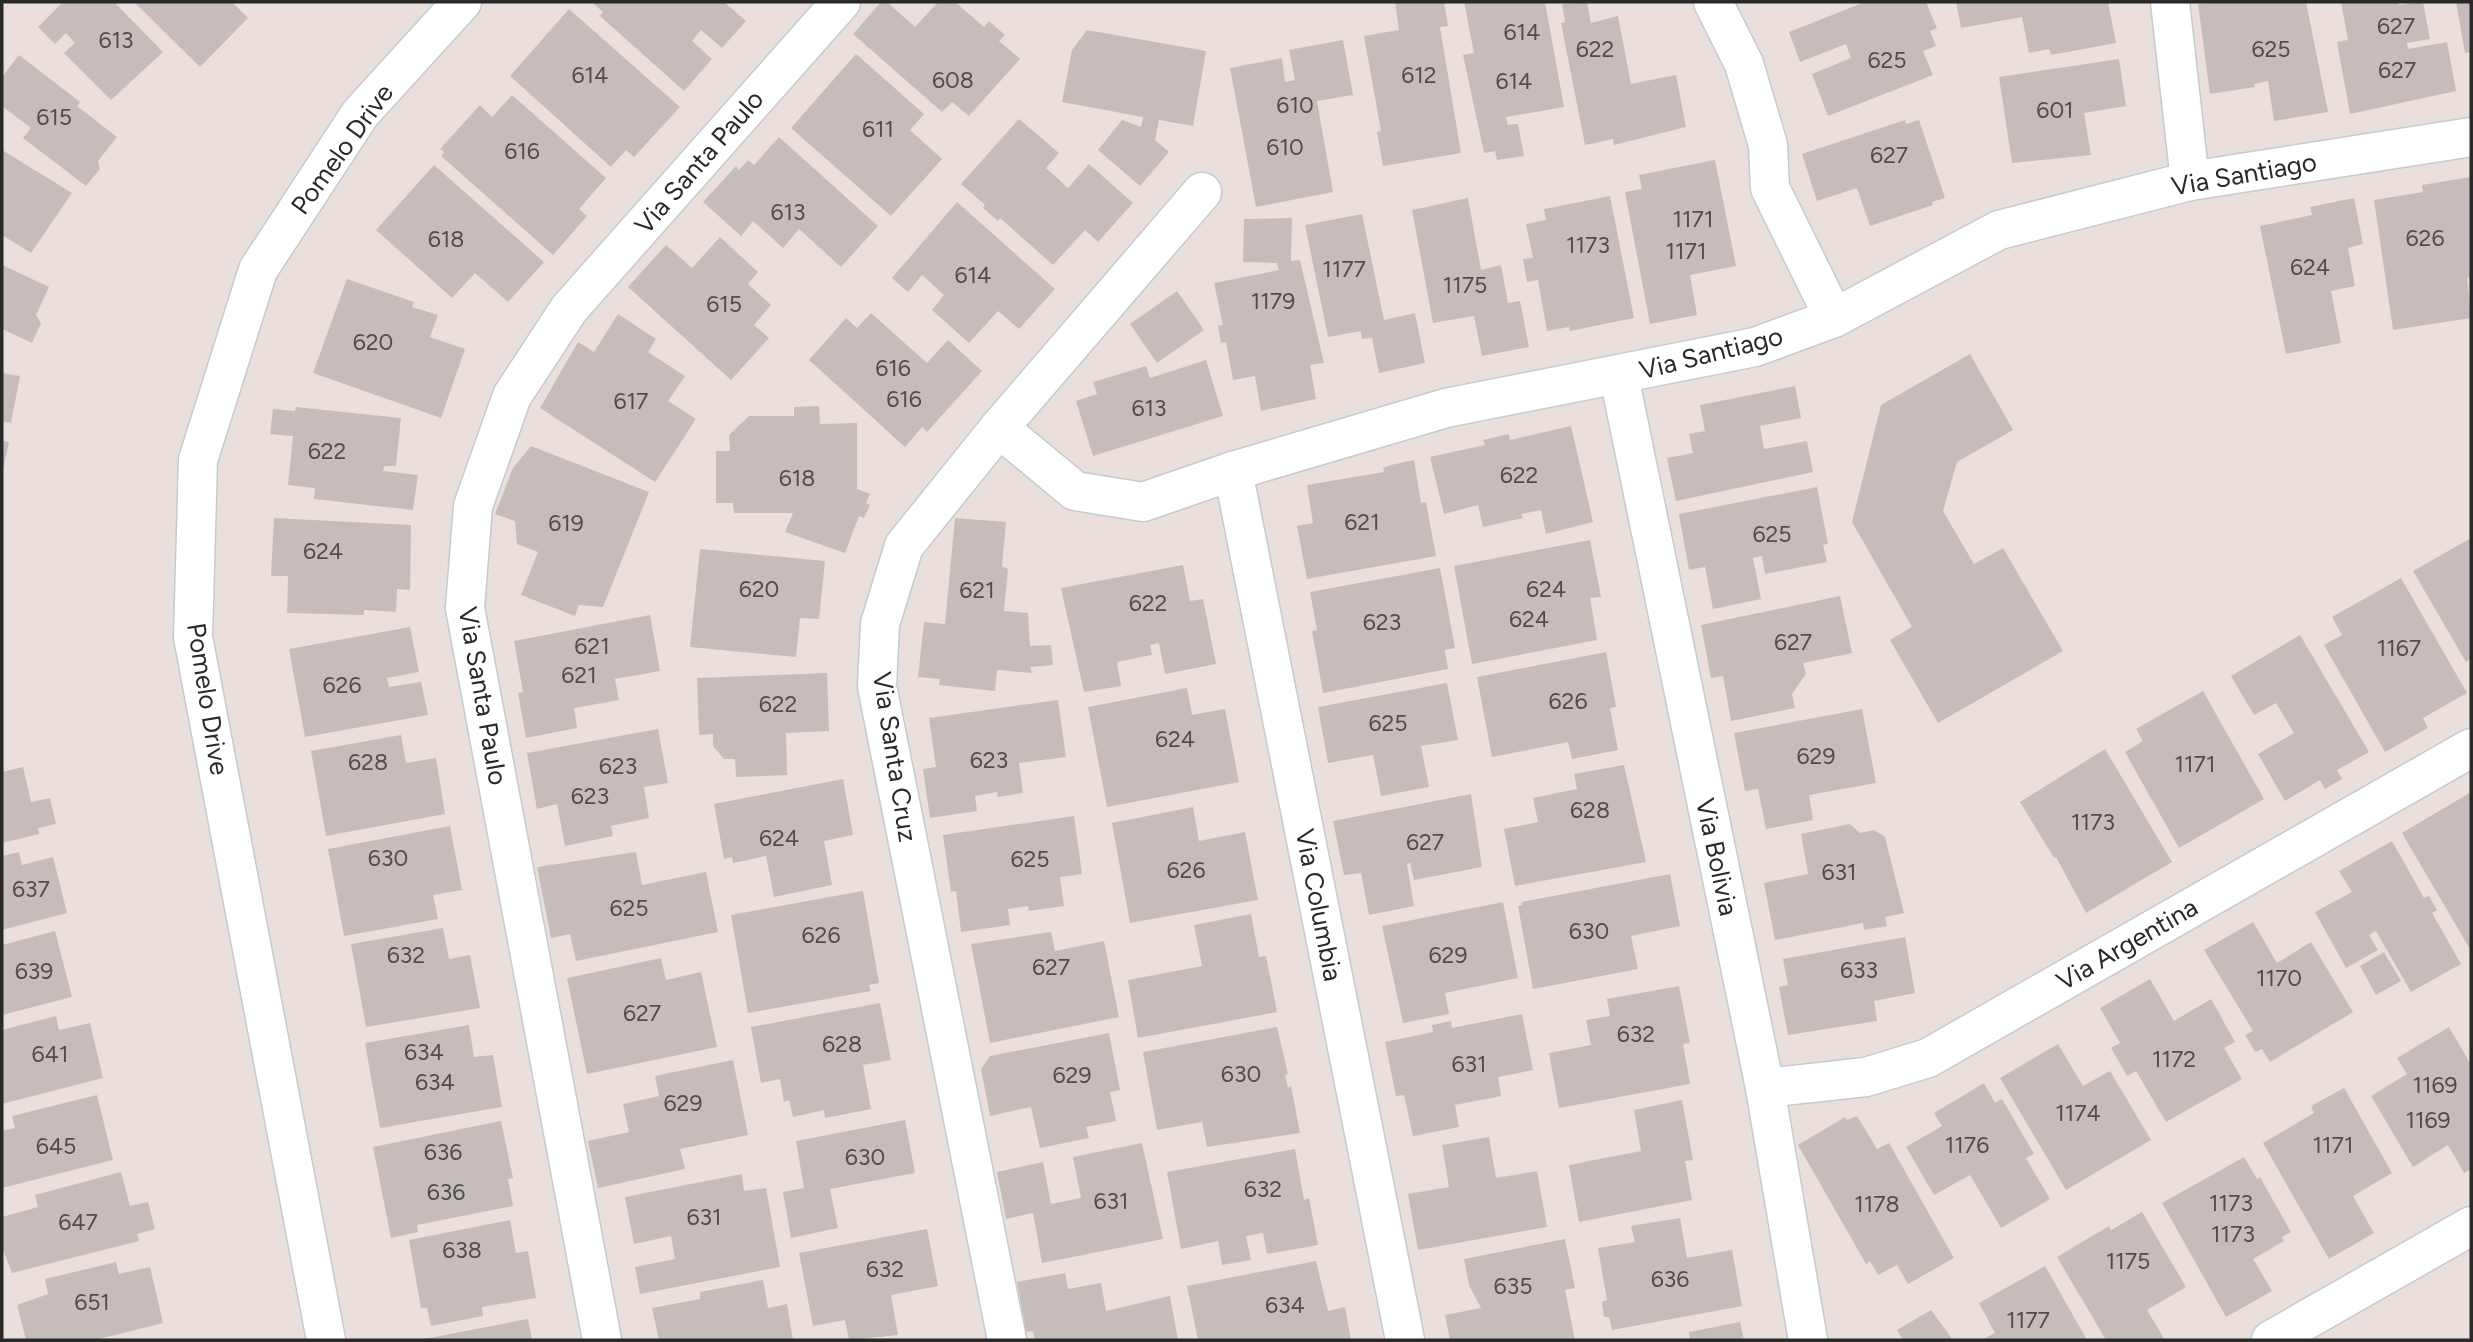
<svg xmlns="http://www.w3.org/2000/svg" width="2473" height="1342" font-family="Figtree,sans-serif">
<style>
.building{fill:#c6bdbb}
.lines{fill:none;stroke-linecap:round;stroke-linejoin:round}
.minor-casing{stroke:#c3cbd2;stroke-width:41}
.tertiary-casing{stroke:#c3cbd2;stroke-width:41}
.minor{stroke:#fff;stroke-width:38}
.tertiary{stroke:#fff;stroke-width:38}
.labels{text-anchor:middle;stroke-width:5;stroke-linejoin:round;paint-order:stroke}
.number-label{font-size:23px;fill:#504e4e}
.street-label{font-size:26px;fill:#292929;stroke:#fff}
</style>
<rect width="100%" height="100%" fill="#eadfdb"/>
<g class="building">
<path d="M63 2H114L163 52 111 100 64 53 75 43 66 33 55 44 38 27Z"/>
<path d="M134 2H232L248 18 200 67Z"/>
<path d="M592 2H724L746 21 722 48 701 30 692 41 712 59 684 91 600 16 603 12Z"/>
<path d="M881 2H887L915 27 938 2H955L984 27 989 21 1005 35 999 41 1020 59 969 116 952 102 942 112 853 34Z"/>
<path d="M1395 2H1444L1448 26 1440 27 1461 153 1383 166 1377 132 1381 131 1364 36 1399 30Z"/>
<path d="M1464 2H1545L1564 107 1506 117 1508 125 1518 124 1524 156 1497 160 1495 151 1484 153 1463 55 1474 53Z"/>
<path d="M1587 2 1591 23 1618 16 1631 84 1676 75 1686 127 1614 145 1613 139 1585 145 1561 23 1565 22 1562 4Z"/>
<path d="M1865 2H1926L1937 28 1930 31 1936 46 1923 51 1933 75 1828 116 1812 74 1851 58 1846 44 1800 62 1789 32Z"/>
<path d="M1956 2H2108L2116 43 2051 55 2049 49 2029 53 2022 17 1961 28Z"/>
<path d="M2214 2H2306L2328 112 2274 121 2268 81 2254 84 2255 87 2210 94 2198 4Z"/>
<path d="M2341 2H2398L2399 5 2423 2 2430 39 2407 43 2408 49 2447 42 2456 91 2350 114 2337 42 2348 40Z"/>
<path d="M2456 2H2471V52L2465 53Z"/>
<path d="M569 9 680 107 634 157 626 150 611 167 510 76Z"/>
<path d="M1087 30 1206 51 1193 126 1159 120 1155 140 1169 152 1140 186 1098 150 1122 120 1141 127 1143 117 1062 102 1072 50Z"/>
<path d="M1343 40 1353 95 1317 101 1333 192 1256 207 1230 68 1282 58 1285 82 1295 80 1289 50Z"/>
<path d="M856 54 924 114 910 130 942 159 891 216 791 128Z"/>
<path d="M19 55 80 102 77 106 117 137 98 161 100 169 86 186 23 138 31 128 2 106V77Z"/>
<path d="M2119 59 2126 106 2084 113 2091 155 2012 163 1999 77Z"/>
<path d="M512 95 606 178 579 209 587 216 553 255 441 156 444 152 440 149 480 105 492 117Z"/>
<path d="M1019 119 1059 153 1046 168 1068 188 1089 164 1133 203 1098 242 1085 230 1053 265 1000 218 998 221 983 208 985 205 961 184Z"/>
<path d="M1905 120 1906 124 1919 120 1945 198 1932 202 1933 205 1870 226 1857 188 1817 201 1802 154Z"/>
<path d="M779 137 878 226 841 267 799 229 783 248 753 221 741 236 703 202 736 166 739 170 748 160 754 165Z"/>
<path d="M2 150 72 193 31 253 2 235Z"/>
<path d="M1715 160 1736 266 1690 275 1697 315 1650 324 1625 192 1642 189 1639 175Z"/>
<path d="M434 165 544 262 508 302 475 273 452 298 376 230Z"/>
<path d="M2471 177V277L2467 278 2471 318 2393 330 2374 200 2423 192 2422 185Z"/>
<path d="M1610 196 1634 318 1570 331 1569 327 1547 331 1538 280 1527 282 1523 259 1533 258 1526 224 1546 220 1544 209Z"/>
<path d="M1468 198 1481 270 1501 265 1508 303 1520 301 1529 347 1482 356 1474 316 1433 323 1412 210Z"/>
<path d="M2354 198 2363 244 2348 248 2355 286 2331 291 2341 343 2286 354 2260 226 2312 215 2310 207Z"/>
<path d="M957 202 1055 289 1019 329 998 311 969 343 932 310 944 295 922 275 908 292 892 278Z"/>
<path d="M1362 214 1384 320 1415 313 1425 363 1379 373 1372 338 1362 339 1361 331 1328 337 1305 225Z"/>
<path d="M1292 218 1291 261 1300 260 1324 363 1310 365 1316 399 1261 411 1255 376 1233 380 1226 342 1221 343 1218 326 1223 325 1214 283 1279 270 1277 263 1243 262 1244 219Z"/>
<path d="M720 237 758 272 748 284 771 305 754 325 769 338 731 380 628 287 666 245 692 268Z"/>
<path d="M2 265 49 287 36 315 41 323 32 343 2 329Z"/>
<path d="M347 279 414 302 412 307 438 315 430 337 465 349 441 418 313 373Z"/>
<path d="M1177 291 1204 330 1157 363 1130 324Z"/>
<path d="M871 313 927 363 948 340 982 371 927 432 922 427 905 447 809 360 846 318 857 328Z"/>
<path d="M618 314 656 339 648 352 685 376 668 401 696 419 655 482 540 408 578 342 594 352Z"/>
<path d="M1970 354 2013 430 1957 462 1943 511 1974 564 2003 548 2063 651 1938 723 1890 640 1912 627 1852 522 1881 405Z"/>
<path d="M1206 360 1223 416 1093 456 1076 401 1097 394 1093 382 1146 366 1150 378Z"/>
<path d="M2 373 20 376 11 423 2 421Z"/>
<path d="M1795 386 1801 418 1760 426 1764 449 1807 441 1813 472 1676 501 1667 458 1693 453 1689 434 1705 431 1700 405Z"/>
<path d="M819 406 820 424 857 423V489L870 494 866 503 870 505 864 518 859 516 845 553 785 532 793 513H734L733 503H716V451H730L729 435 749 416H794V407Z"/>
<path d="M296 407 401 418 396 466H384L383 471 418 475 413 510 314 499 315 488 288 485 293 436 270 434 273 409 295 411Z"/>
<path d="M1571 426 1593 522 1546 534 1541 510 1521 514 1523 518 1483 527 1478 505 1444 514 1430 457 1485 445 1483 440 1509 434 1510 440Z"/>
<path d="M2 441 9 442 3 469H2Z"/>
<path d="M531 446 649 492 603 607 579 605 575 616 521 595 538 552 517 544 515 521 495 514 513 468Z"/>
<path d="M1414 460 1421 503 1426 502 1436 556 1307 579 1297 526 1313 523 1307 485 1384 472 1383 468 1391 465Z"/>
<path d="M1817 487 1828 544 1823 545 1827 562 1765 574 1762 556 1753 558 1761 599 1713 609 1705 567 1689 570 1679 514Z"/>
<path d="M274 518 411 525 410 590 397 589 396 612 364 610V615L287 613 288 576H271Z"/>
<path d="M955 518 1006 522 1002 566 1008 569 1004 611 1028 613 1030 646 1051 645 1053 665 1030 667 1032 673 997 670 995 691 939 685 940 679 918 677 924 622 945 624Z"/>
<path d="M2471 538V659L2466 662 2413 571Z"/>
<path d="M1590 540 1601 597 1590 598 1597 640 1472 664 1454 566Z"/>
<path d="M700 549 825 561 819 619 800 618 796 657 690 647Z"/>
<path d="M1183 565 1190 601 1203 599 1216 664 1165 674 1159 643 1150 645 1152 655 1117 662 1121 686 1084 692 1061 588Z"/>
<path d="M1440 568 1455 648 1445 650 1448 669 1323 693 1312 631 1317 630 1310 592Z"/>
<path d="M2401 578 2467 693 2423 718 2428 728 2385 752 2324 645 2342 635 2332 617Z"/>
<path d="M1840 596 1852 653 1803 663 1806 674 1792 694 1795 708 1731 721 1723 676 1711 678 1701 625Z"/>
<path d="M650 615 660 671 615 679 619 700 574 708 577 728 526 738 518 693 523 692 514 641Z"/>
<path d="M410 627 419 672 387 678 389 687 421 682 428 715 305 737 289 649Z"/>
<path d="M2300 635 2369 752 2337 770 2342 779 2325 789 2320 780 2285 801 2258 754 2294 733 2276 703 2254 715 2231 676Z"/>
<path d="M1606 652 1616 707 1610 708 1618 750 1572 759 1568 742 1492 757 1477 677Z"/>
<path d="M827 673 829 731 786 733 787 775 736 777 735 759H724L713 746V734L699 735 697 678Z"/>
<path d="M1447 683 1458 740 1421 746 1429 787 1381 796 1373 755 1328 763 1318 707Z"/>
<path d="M1187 688 1192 715 1225 709 1239 782 1107 807 1088 707Z"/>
<path d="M2203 691 2264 799 2179 848 2125 752 2143 741 2136 729Z"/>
<path d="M1058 700 1066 757 1019 763 1023 793 998 797 997 792 975 796 977 811 930 818 923 769 936 767 929 718Z"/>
<path d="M1862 709 1876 783 1809 795 1813 820 1766 829 1758 789 1745 791 1734 733Z"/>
<path d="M658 729 668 783 644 787 649 818 611 826 613 836 565 846 557 804 537 809 527 753Z"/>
<path d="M401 735 406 763 436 758 445 814 326 836 311 751Z"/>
<path d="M2105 749 2172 862 2086 913 2056 857 2054 858 2020 802Z"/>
<path d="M1624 765 1646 862 1515 886 1504 829 1538 822 1533 798 1577 789 1574 774Z"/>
<path d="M23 767 31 802 50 798 56 824 38 828 39 834 2 843V772Z"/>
<path d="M843 779 853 835 824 841 832 885 774 897 766 856 733 863 732 857 724 859 714 804Z"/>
<path d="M2471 792V951L2402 833Z"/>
<path d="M1471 794 1482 867 1414 880 1410 863 1407 864 1414 906 1369 915 1361 873 1344 875 1333 821Z"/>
<path d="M1193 807 1199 841 1245 832 1258 900 1130 923 1112 823Z"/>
<path d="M1074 816 1082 874 1060 877 1064 906 1029 911 1028 906 1008 909 1010 925 961 932 956 891 951 892 943 835Z"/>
<path d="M1850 824 1860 833 1874 830 1885 837 1904 913 1885 917 1887 926 1864 930 1863 923 1775 940 1764 883 1808 874 1801 834Z"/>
<path d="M450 826 462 890 433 895 438 919 344 936 328 849Z"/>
<path d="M2392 841 2424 898 2429 896 2437 910 2432 913 2461 964 2411 992 2376 931 2369 935 2378 950 2346 968 2315 912 2352 892 2339 871Z"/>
<path d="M19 852 22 865 53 857 67 913 2 930V856Z"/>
<path d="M636 852 642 885 706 872 718 932 576 961 570 934 551 938 537 867Z"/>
<path d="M1670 874 1680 926 1631 936 1638 969 1533 989 1518 906 1522 905V902Z"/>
<path d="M863 891 879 983 869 985 871 991 748 1013 731 915Z"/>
<path d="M1503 902 1518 978 1445 993 1449 1014 1403 1023 1382 926Z"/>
<path d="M1251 914 1259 957 1266 956 1277 1012 1138 1038 1128 980 1202 966 1194 925Z"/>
<path d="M2253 922 2277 963 2311 942 2353 1012 2270 1062 2262 1049 2255 1052 2245 1035 2253 1031 2204 950Z"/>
<path d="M443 928 449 959 470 955 480 1008 366 1027 351 944Z"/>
<path d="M55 931 72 997 2 1015V945Z"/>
<path d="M1051 932 1055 951 1104 941 1119 1017 990 1043 971 944Z"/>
<path d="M1905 937 1915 993 1874 1001 1877 1021 1788 1035 1779 987 1788 985 1783 959Z"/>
<path d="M2384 952 2401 981 2376 995 2360 966Z"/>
<path d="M661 958 666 980 701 972 717 1047 587 1074 567 978Z"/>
<path d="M2150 979 2174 1021 2211 999 2235 1042 2224 1048 2242 1079 2166 1122 2136 1071 2127 1076 2111 1048 2120 1043 2100 1008Z"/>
<path d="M1679 986 1690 1043 1683 1044 1690 1084 1559 1108 1549 1053 1591 1045 1586 1020 1610 1016 1607 999Z"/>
<path d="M880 1003 891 1060 863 1065 871 1109 825 1118 824 1110 793 1117 789 1100 784 1102 780 1079 761 1083 751 1027Z"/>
<path d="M1522 1014 1533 1070 1498 1077 1501 1096 1455 1105 1459 1127 1413 1136 1404 1095 1396 1096 1385 1042 1433 1032 1432 1025 1451 1021 1452 1028Z"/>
<path d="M56 1016 59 1030 90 1023 103 1078 2 1104V1030Z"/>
<path d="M469 1025 474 1057 493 1055 502 1107 380 1128 365 1043Z"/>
<path d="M1277 1027 1288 1074 1285 1075 1288 1088 1291 1086 1300 1133 1207 1147 1202 1122 1157 1130 1143 1052Z"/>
<path d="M2449 1027 2471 1065V1169L2464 1173 2448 1145 2413 1167 2371 1096 2407 1074 2397 1058Z"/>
<path d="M1109 1033 1120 1090 1110 1092 1116 1121 1086 1127 1089 1138 1040 1148 1031 1107 990 1116 981 1069 990 1056Z"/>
<path d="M2058 1044 2083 1086 2110 1071 2151 1140 2066 1190 2000 1078Z"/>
<path d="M733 1060 748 1135 680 1149 685 1169 598 1188 588 1141 629 1132 623 1104 659 1096 655 1076Z"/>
<path d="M1984 1083 1995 1103 2002 1099 2034 1154 2026 1158 2050 1199 2001 1228 1970 1175 1934 1195 1906 1147 1942 1126 1934 1113Z"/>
<path d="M2344 1088 2392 1173 2353 1196 2374 1233 2329 1259 2263 1143 2314 1113 2311 1106Z"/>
<path d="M97 1095 113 1160 2 1188V1131L15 1128 12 1116Z"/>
<path d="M1682 1100 1693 1160 1685 1161 1692 1200 1579 1222 1569 1165 1641 1151 1634 1110Z"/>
<path d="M1857 1116 1877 1149 1889 1143 1954 1258 1908 1284 1897 1265 1878 1275 1870 1261 1866 1264 1798 1145 1845 1117 1847 1120Z"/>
<path d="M905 1120 915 1173 830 1189 838 1228 791 1238 783 1192 804 1188 796 1141Z"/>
<path d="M501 1121 513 1178 508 1179 513 1206 417 1225 418 1232 391 1238 373 1147Z"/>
<path d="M1489 1137 1496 1178 1537 1171 1547 1227 1418 1250 1408 1194 1449 1187 1442 1145Z"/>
<path d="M1142 1143 1163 1239 1042 1263 1033 1213 1006 1219 997 1172 1043 1162 1051 1204 1081 1198 1073 1157Z"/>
<path d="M1295 1149 1304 1200 1309 1198 1318 1245 1267 1254 1263 1233 1246 1236 1251 1260 1222 1265 1218 1241 1181 1249 1167 1172Z"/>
<path d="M2244 1157 2257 1179 2260 1177 2291 1232 2282 1237 2284 1241 2253 1259 2272 1291 2226 1317 2162 1203Z"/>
<path d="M121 1172 130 1206 148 1202 155 1229 137 1234 139 1241 12 1273 2 1247V1217L38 1207 35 1195Z"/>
<path d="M742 1174 744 1191 766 1188 780 1267 640 1294 635 1267 675 1259 671 1236 634 1244 625 1197Z"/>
<path d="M2142 1212 2186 1287 2147 1310 2165 1340H2106L2057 1257 2109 1226 2111 1230Z"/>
<path d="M1680 1218 1687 1258 1732 1250 1742 1306 1612 1330 1609 1317H1604L1602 1302 1607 1300 1598 1248 1635 1242 1631 1226Z"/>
<path d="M510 1220 516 1253 528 1251 536 1298 482 1307 483 1316 431 1326 427 1308H421L409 1240Z"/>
<path d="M927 1229 938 1286 891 1295 898 1335 849 1340 845 1320 813 1326 799 1253Z"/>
<path d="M1565 1239 1575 1288 1565 1290 1575 1340H1450L1445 1315 1481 1308 1469 1285 1464 1259Z"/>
<path d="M1316 1261 1328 1311 1345 1307 1351 1340H1198L1187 1286Z"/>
<path d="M116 1262 119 1274 150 1267 163 1323 95 1340H26L17 1305 48 1294 45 1279Z"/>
<path d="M2045 1266 2087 1340H1982L1995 1333 1979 1303Z"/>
<path d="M1065 1273 1068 1289 1101 1283 1106 1311 1170 1296 1178 1340H1035L1033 1331 1026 1332 1017 1282Z"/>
<path d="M763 1280 768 1308 787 1304 793 1340H659L652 1308 700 1299V1292Z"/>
<path d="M1931 1310 1953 1340H1903L1897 1330Z"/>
<path d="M528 1319 532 1340H424V1339Z"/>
<path d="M1740 1322 1744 1340H1690L1689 1332Z"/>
</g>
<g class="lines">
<defs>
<g id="minor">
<path d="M1713 2 1744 64 1768 145 1770 188 1834 318"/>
<path d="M2170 2 2190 181"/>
<path d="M1619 376 1765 1088 1808 1340"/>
<path d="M999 428 1075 491 1143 502 1233 471 1446 408 1755 347 1834 318 1999 230 2190 181 2471 137"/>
<path d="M1233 471 1405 1340"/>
<path d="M1765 1088 1866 1077 1928 1058 2471 748"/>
<path d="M602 1340 465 608 473 506 512 396 569 309 841 2"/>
<path d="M1007 1340 877 686 880 624 904 546 999 428 1202 192"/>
<path d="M2271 1340 2471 1226"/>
</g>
<path id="tertiary" d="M326 1340 193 637 198 460 258 270 360 114 462 2"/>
</defs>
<use href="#minor" class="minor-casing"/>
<use href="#tertiary" class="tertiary-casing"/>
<use href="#minor" class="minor"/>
<use href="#tertiary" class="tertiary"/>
</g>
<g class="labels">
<g class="number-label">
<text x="2396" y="34">627</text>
<text x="1522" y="40">614</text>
<text x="116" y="48">613</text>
<text x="1595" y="57">622</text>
<text x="2271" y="57">625</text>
<text x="1887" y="68">625</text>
<text x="2397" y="78">627</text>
<text x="590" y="83">614</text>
<text x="1419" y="83">612</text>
<text x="953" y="88">608</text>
<text x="1514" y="89">614</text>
<text x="1295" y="113">610</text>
<text x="2055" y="118">601</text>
<text x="54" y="125">615</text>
<text x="878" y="137">611</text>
<text x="1285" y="155">610</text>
<text x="522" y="159">616</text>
<text x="1889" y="163">627</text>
<text x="788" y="220">613</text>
<text x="1693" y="227">1171</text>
<text x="2425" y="246">626</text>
<text x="446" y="247">618</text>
<text x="1588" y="253">1173</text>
<text x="1686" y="259">1171</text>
<text x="2310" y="275">624</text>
<text x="1344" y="277">1177</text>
<text x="973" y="283">614</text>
<text x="1465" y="293">1175</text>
<text x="1273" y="309">1179</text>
<text x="724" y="312">615</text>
<text x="373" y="350">620</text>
<text x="893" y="376">616</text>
<text x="904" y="407">616</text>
<text x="631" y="409">617</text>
<text x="1149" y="416">613</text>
<text x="327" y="459">622</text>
<text x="1519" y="483">622</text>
<text x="797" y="486">618</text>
<text x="1362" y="530">621</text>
<text x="566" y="531">619</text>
<text x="1772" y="542">625</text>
<text x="323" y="559">624</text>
<text x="759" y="597">620</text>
<text x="1546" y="597">624</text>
<text x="977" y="598">621</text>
<text x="1148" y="611">622</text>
<text x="1529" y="627">624</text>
<text x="1382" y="630">623</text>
<text x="1793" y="650">627</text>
<text x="592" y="654">621</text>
<text x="2399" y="656">1167</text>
<text x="579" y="683">621</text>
<text x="342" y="693">626</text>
<text x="1568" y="709">626</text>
<text x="778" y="712">622</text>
<text x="1388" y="731">625</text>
<text x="1175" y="747">624</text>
<text x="1816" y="764">629</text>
<text x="989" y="768">623</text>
<text x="368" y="770">628</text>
<text x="2195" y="772">1171</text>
<text x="618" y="774">623</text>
<text x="590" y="804">623</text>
<text x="1590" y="818">628</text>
<text x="2093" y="830">1173</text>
<text x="779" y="846">624</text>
<text x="1425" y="850">627</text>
<text x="388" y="866">630</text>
<text x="1030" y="867">625</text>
<text x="1186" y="878">626</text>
<text x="1839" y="880">631</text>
<text x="31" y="897">637</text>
<text x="629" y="916">625</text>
<text x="1589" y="939">630</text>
<text x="821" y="943">626</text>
<text x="406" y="963">632</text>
<text x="1448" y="963">629</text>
<text x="1051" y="975">627</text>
<text x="1859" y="978">633</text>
<text x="34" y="979">639</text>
<text x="2279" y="986">1170</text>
<text x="642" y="1021">627</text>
<text x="1636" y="1042">632</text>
<text x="842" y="1052">628</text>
<text x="424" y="1060">634</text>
<text x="50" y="1062">641</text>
<text x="2174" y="1067">1172</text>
<text x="1469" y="1072">631</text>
<text x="1241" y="1082">630</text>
<text x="1072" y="1083">629</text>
<text x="435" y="1090">634</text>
<text x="2435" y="1093">1169</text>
<text x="683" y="1111">629</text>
<text x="2078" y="1121">1174</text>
<text x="2428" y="1128">1169</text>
<text x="1967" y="1153">1176</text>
<text x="2333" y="1153">1171</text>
<text x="56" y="1154">645</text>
<text x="443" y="1160">636</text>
<text x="865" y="1165">630</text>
<text x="1263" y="1197">632</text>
<text x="446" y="1200">636</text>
<text x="1111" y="1209">631</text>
<text x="2231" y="1211">1173</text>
<text x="1877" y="1212">1178</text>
<text x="704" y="1225">631</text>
<text x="78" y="1230">647</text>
<text x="2233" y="1242">1173</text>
<text x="462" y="1258">638</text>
<text x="2128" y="1269">1175</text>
<text x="885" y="1277">632</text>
<text x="1670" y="1287">636</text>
<text x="1513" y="1294">635</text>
<text x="92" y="1310">651</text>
<text x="1285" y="1313">634</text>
<text x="2028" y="1328">1177</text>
</g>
<g class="street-label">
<text transform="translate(342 149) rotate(-54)" y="9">Pomelo Drive</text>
<text transform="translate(699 162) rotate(-49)" y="9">Via Santa Paulo</text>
<text transform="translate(2244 174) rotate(-10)" y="9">Via Santiago</text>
<text transform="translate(1711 353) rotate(-14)" y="9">Via Santiago</text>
<text transform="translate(483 696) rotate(80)" y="9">Via Santa Paulo</text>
<text transform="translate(208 699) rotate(81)" y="9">Pomelo Drive</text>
<text transform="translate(895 757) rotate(81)" y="9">Via Santa Cruz</text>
<text transform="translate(1717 857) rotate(78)" y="9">Via Bolivia</text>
<text transform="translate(1319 905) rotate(79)" y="9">Via Columbia</text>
<text transform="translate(2127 944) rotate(-30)" y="9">Via Argentina</text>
</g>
</g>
<rect width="2473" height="1342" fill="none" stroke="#292929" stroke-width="7"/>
</svg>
